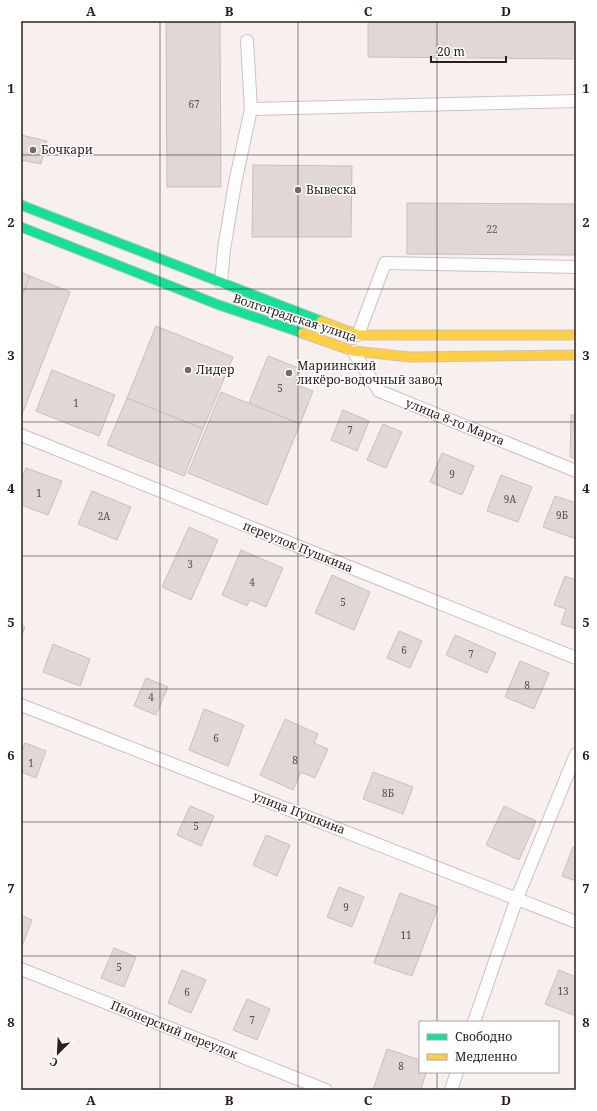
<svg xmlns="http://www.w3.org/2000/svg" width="597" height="1111" font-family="'Noto Serif',serif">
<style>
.building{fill:#e1d7d6;stroke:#c9bfbe}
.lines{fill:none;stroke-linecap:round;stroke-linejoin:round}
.lane-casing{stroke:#cdc2c1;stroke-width:14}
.fast-casing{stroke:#cdc2c1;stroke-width:11}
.slow-casing{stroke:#cdc2c1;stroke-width:11}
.lane{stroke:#fefdfd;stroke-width:12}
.fast{stroke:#16e098;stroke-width:9}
.slow{stroke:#ffcf43;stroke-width:9}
.grid{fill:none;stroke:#2c201e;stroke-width:1;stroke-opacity:0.55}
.poi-dot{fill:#736967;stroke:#fff;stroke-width:1.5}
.labels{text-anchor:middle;stroke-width:3;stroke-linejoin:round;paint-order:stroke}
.number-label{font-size:10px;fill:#594e4c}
.poi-label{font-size:12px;fill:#2c201e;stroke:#fff;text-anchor:start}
.street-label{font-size:12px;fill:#2c201e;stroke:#fff}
.neatline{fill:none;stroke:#2c201e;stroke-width:1.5}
.grid-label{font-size:13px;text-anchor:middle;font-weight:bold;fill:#2c201e}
</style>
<rect width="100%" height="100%" fill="#f8f0ef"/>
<g class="building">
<path d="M166 21H220L221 187H167Z"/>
<path d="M368 21H576V59L368 57Z"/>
<path d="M21 135 47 141 41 164 21 160Z"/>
<path d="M253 165 352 166 351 237H252Z"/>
<path d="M407 203 576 204V255L407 254Z"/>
<path d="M21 272 30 276 21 298Z"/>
<path d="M30 276 70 292 21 417V298Z"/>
<path d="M156 326 233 357 203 429 127 398Z"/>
<path d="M268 356 301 369 295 384 313 391 300 424 249 403Z"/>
<path d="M52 370 115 395 99 436 36 411Z"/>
<path d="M221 392 300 424 267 505 188 473Z"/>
<path d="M127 398 203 429 184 476 107 445Z"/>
<path d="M343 410 369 421 357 451 331 440Z"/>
<path d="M571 415H576V459L570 457Z"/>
<path d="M383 424 402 432 386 468 367 460Z"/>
<path d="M442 453 474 466 462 495 430 482Z"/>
<path d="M26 468 62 481 48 515 21 505V481Z"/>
<path d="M501 475 532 487 518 522 487 511Z"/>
<path d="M92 491 131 507 117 540 78 524Z"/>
<path d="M555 496 576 503V539L543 527Z"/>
<path d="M189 527 218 540 191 600 162 587Z"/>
<path d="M241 550 283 568 266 607 250 600 247 606 222 595Z"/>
<path d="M332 575 370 592 354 630 315 613Z"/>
<path d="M565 576 576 580V629L561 624 566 609 554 605Z"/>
<path d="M21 625 25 627 21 637Z"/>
<path d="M399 631 422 641 410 668 387 658Z"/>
<path d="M455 635 496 653 487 673 446 655Z"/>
<path d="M53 644 90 659 80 686 43 672Z"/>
<path d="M520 661 549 673 534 709 505 697Z"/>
<path d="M146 678 168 687 156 715 134 706Z"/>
<path d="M204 709 244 725 228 766 189 750Z"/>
<path d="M285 719 318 734 314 743 328 749 315 778 301 772 293 790 260 775Z"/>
<path d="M25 743 46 751 36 778 21 772V753Z"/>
<path d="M373 772 413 787 403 814 363 799Z"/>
<path d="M190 806 214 816 201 846 177 835Z"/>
<path d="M504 806 536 821 519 860 486 845Z"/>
<path d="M266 835 290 845 277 876 253 865Z"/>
<path d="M573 847 576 848V881L562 876Z"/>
<path d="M339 887 364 897 352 927 327 917Z"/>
<path d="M400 893 438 907 412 976 374 963Z"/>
<path d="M21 915 32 920 21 949Z"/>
<path d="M114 948 136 957 124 987 101 978Z"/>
<path d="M182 970 206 980 191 1013 168 1003Z"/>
<path d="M559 970 576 977V1016L545 1004Z"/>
<path d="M247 999 270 1009 257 1040 233 1030Z"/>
<path d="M387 1049 420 1060V1072H426L421 1090H373Z"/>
</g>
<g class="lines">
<defs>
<g id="lane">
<path d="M251 109 576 101"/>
<path d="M221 283 224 249 235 183 251 109 247 41"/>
<path d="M358 335 385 263 576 267"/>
<path d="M353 351 379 391 576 471"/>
<path d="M21 435 576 658"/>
<path d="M21 705 576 922"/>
<path d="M21 969 326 1090"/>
<path d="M474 1022 517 898 576 754"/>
<path d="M451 1090 457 1072"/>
</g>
<g id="fast">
<path d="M21 205 321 321"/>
<path d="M21 227 219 305 302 333"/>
</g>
<g id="slow">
<path d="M321 321 358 335H576"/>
<path d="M302 333 353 351 410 357 576 355"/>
</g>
</defs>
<use href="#lane" class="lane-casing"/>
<use href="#fast" class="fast-casing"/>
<use href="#slow" class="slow-casing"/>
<use href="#lane" class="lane"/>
<use href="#fast" class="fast"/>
<use href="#slow" class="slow"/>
</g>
<path class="grid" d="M160 21V1090M298 21V1090M437 21V1022M21 155H576M21 289H576M21 422H576M21 556H576M21 689H576M21 822H576M21 956H576M437 1072V1090"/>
<g class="poi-dot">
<circle cx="33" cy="150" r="4"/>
<circle cx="298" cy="190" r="4"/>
<circle cx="188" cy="370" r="4"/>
<circle cx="289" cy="373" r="4"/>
</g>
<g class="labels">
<g class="number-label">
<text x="194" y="108">67</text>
<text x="492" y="233">22</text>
<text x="280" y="392">5</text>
<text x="76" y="407">1</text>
<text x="350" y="434">7</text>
<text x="452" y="478">9</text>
<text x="39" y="497">1</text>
<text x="510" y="503">9А</text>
<text x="562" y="519">9Б</text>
<text x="104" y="520">2А</text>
<text x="190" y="568">3</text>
<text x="252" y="586">4</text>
<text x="343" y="606">5</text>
<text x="404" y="654">6</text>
<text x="471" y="658">7</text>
<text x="527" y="689">8</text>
<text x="151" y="701">4</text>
<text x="216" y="742">6</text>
<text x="295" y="764">8</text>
<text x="31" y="767">1</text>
<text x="388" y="797">8Б</text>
<text x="196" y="830">5</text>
<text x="346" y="911">9</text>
<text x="406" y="939">11</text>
<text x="119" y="971">5</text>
<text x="563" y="995">13</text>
<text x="187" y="996">6</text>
<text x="252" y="1024">7</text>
<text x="401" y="1070">8</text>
</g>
<g class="poi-label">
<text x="41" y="154">Бочкари</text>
<text x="306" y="194">Вывеска</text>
<text x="297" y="370">Мариинский<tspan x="297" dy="14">ликёро-водочный завод</tspan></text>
<text x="196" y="374">Лидер</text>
</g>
<g class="street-label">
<text transform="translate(295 318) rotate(18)" y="4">Волгоградская улица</text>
<text transform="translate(455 422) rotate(22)" y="4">улица 8-го Марта</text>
<text transform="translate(298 547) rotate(22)" y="4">переулок Пушкина</text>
<text transform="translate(299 813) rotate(21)" y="4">улица Пушкина</text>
<text transform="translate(174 1030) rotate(22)" y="4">Пионерский переулок</text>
</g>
</g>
<rect width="597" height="1111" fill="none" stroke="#ffffff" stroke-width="44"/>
<rect x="419" y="1021" width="140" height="52" fill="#ffffff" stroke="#aba6a5"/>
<rect x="427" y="1034" width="20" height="6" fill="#16e098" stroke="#aba6a5"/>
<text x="455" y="1041" font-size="12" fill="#2c201e">Свободно</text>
<rect x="427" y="1054" width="20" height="6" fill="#ffcf43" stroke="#aba6a5"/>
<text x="455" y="1061" font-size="12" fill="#2c201e">Медленно</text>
<g transform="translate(58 1053) rotate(204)" stroke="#ffffff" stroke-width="3" paint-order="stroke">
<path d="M0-3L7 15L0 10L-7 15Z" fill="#2c201e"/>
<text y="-6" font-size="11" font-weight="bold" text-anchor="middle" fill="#2c201e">С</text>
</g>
<path d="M431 56v6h75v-6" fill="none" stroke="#2c201e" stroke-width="2"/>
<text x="437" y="56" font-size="12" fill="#2c201e" stroke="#ffffff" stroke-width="3" paint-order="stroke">20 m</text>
<rect x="22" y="22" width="553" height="1067" class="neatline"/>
<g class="grid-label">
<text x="91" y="16">A</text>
<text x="229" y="16">B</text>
<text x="368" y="16">C</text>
<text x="506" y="16">D</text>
<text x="11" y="93">1</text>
<text x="586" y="93">1</text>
<text x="11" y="227">2</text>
<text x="586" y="227">2</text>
<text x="11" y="360">3</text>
<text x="586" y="360">3</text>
<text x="11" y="493">4</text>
<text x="586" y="493">4</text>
<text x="11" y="627">5</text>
<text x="586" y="627">5</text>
<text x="11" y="760">6</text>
<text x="586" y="760">6</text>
<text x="11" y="893">7</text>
<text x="586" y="893">7</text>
<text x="11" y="1027">8</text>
<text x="586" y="1027">8</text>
<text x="91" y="1105">A</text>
<text x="229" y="1105">B</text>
<text x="368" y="1105">C</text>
<text x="506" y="1105">D</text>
</g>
</svg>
